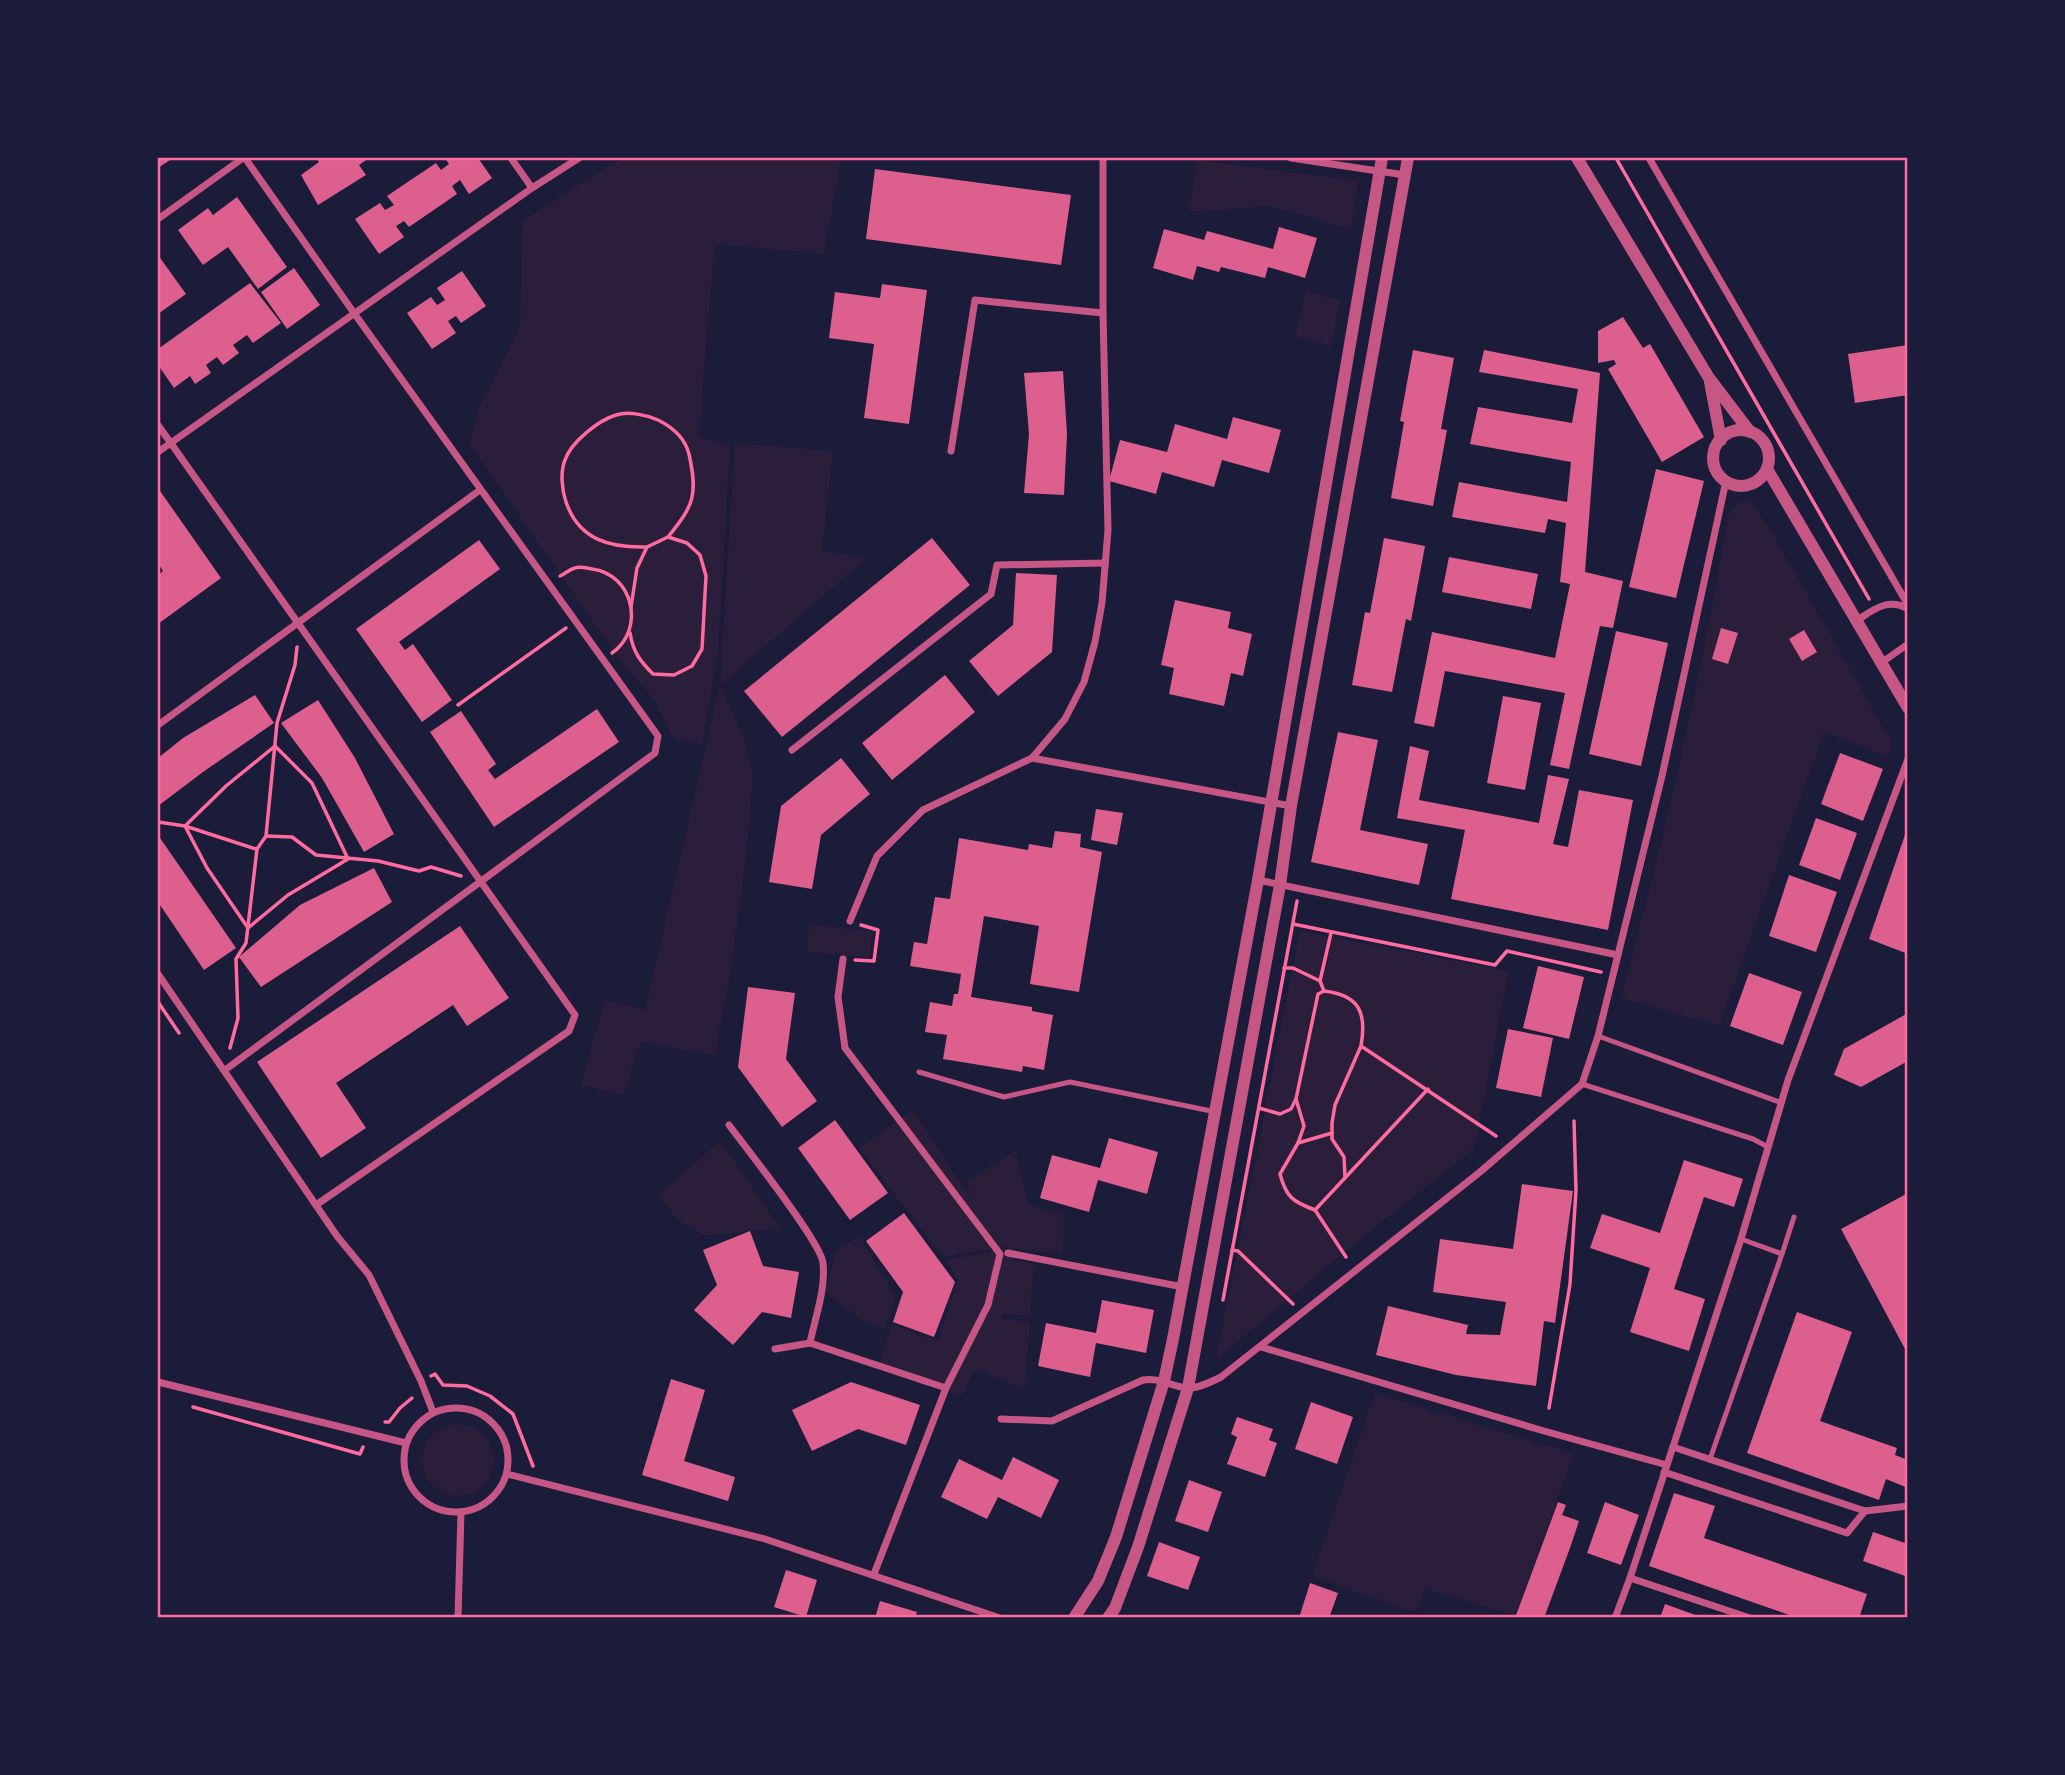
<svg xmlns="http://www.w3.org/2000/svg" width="2065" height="1775" font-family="Arial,sans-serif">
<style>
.green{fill:#2a1e3b}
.building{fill:#dd5f8e}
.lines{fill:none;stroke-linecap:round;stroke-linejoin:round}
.path{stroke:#ff6b9d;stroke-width:3.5}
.service{stroke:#c65784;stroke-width:5}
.minor{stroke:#c65784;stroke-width:7}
.tertiary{stroke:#c65784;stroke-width:12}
.neatline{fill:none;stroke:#ff6b9d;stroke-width:2.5}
</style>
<rect width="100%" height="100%" fill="#1b1b3a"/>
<g class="green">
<path d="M622 158H841L824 254 715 244 701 403 702 406 698 436 730 446 718 651 702 746 673 737 654 700 619 659 469 443 479 408 520 327 523 220Z"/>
<path d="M1197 160 1358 181 1351 229 1270 206 1189 212Z"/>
<path d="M1306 291 1340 300 1331 346 1296 336Z"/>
<path d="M735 443 833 451 822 551 867 558 720 685 746 742 753 777 747 848 731 970 715 1055 640 1042 624 1095 581 1085 605 1000 645 1010 720 685Z"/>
<path d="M1750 501 1767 524 1892 743 1888 756 1824 732 1719 1026 1621 998C1665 838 1701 676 1729 513L1739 502Z"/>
<path d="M809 925 872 931 870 957 807 952Z"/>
<path d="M1300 931 1509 971 1474 1149 1343 1253 1216 1360Z"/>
<path d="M913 1110 971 1199 967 1182 1016 1150 1028 1204 1064 1215 1063 1254 1015 1249 1013 1261 1034 1263 1030 1316 1003 1314 1001 1319 1030 1322 1025 1388 975 1370 961 1397 879 1363 892 1324 938 1341 958 1280 946 1260 1012 1248 1004 1247 999 1241 1002 1247 943 1257 859 1148Z"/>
<path d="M720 1141 780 1228 704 1236 678 1220 658 1195Z"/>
<path d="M859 1237 895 1296 885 1330 862 1320 826 1293 835 1251Z"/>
<path d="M1375 1393 1574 1454 1515 1616 1425 1588 1416 1613 1312 1576Z"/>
<circle cx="458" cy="1460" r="36"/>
</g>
<g class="building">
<path d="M158 158H173L158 168Z"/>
<path d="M316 158H369L359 165 366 175 318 205 301 175 319 162Z"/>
<path d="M445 158H478L492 178 469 194 460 180 452 186 457 194 409 227 404 221 396 226 404 237 379 254 355 219 380 203 385 210 394 205 387 196 436 163 441 170 449 164Z"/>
<path d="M875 169 1071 195 1061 265 866 239Z"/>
<path d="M237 197 287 267 258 289 228 247 203 265 178 230 208 208 213 215Z"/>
<path d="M1279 227 1317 238 1305 278 1268 267 1265 278 1221 267 1219 272 1197 266 1193 280 1153 268 1164 229 1204 240 1207 231 1273 249Z"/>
<path d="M158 255 186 294 158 314Z"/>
<path d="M294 268 320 305 287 329 261 292Z"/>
<path d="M462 271 486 306 461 323 456 316 448 321 456 333 432 349 407 313 431 297 437 305 445 300 437 288Z"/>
<path d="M250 283 281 323 253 343 247 335 233 345 239 353 223 365 217 357 206 365 211 373 195 384 190 376 174 388 158 365V349Z"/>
<path d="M882 284 927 290 909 424 864 418 874 344 829 338 835 292 880 298Z"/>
<path d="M1623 317 1643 348 1650 344 1704 437 1662 462 1608 369 1616 364 1614 360 1598 363V331Z"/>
<path d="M1908 345V395L1855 403 1848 354Z"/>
<path d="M1413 350 1454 358 1441 429 1447 430 1433 506 1391 498 1404 422 1400 421Z"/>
<path d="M1484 350 1600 373 1585 572 1623 581 1613 628 1600 626 1569 769 1550 765 1565 693 1445 671 1434 727 1414 723 1432 632 1555 658 1570 584 1560 582 1566 523 1548 519 1545 533 1452 517 1459 482 1567 502 1571 462 1470 444 1478 407 1572 423 1578 389 1479 372Z"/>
<path d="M1063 371 1067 434 1064 495 1024 493 1029 434 1024 373Z"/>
<path d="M1233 417 1281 430 1269 473 1222 460 1214 487 1162 472 1156 494 1109 481 1120 440 1167 452 1175 424 1227 439Z"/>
<path d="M1656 469 1704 481 1676 598 1629 587Z"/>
<path d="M158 488 221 578 158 624V575L163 571 158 563Z"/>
<path d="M932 538 970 585 782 737 744 691Z"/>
<path d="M1384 538 1425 546 1411 621 1406 619 1392 692 1352 685 1365 612 1370 613Z"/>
<path d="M479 540 500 569 399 642 405 650 413 644 452 700 422 722 356 629Z"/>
<path d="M1449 557 1538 574 1531 609 1442 592Z"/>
<path d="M1016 573 1057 575 1052 652 998 696 969 661 1013 625Z"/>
<path d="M1175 600 1231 612 1228 628 1252 634 1243 676 1231 673 1224 706 1169 694 1174 668 1161 665Z"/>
<path d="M1721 628 1738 633 1728 664 1712 659Z"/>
<path d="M1804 630 1817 652 1802 661 1789 639Z"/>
<path d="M1616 631 1668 643 1641 766 1589 754Z"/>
<path d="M945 675 975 712 892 780 862 743Z"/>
<path d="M255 695 274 723 203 772 158 806V758L183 738Z"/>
<path d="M1503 696 1541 703 1525 790 1487 783Z"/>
<path d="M318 700 355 758 394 834 364 852 322 778 281 723Z"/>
<path d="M597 709 619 742 494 827 430 732 461 711 496 764 488 770 495 779Z"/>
<path d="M1338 732 1378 740 1360 830 1428 844 1419 885 1311 862Z"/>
<path d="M1410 746 1429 751 1419 800 1539 823 1548 775 1569 779 1553 844 1568 847 1579 790 1633 800 1608 930 1451 899 1465 830 1397 818Z"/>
<path d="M1840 753 1883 769 1863 821 1821 804Z"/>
<path d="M841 758 870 794 821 835 812 889 769 882 781 806Z"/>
<path d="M1096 809 1123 813 1117 845 1091 840Z"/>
<path d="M1816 818 1857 833 1840 880 1799 865Z"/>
<path d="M1907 829H1908V954L1869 939Z"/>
<path d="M1055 831 1081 834 1080 847 1102 852 1079 992 1030 984 1039 926 984 916 971 997 1032 1007V1011L1053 1015 1044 1070 1023 1066 1022 1072 943 1059 947 1035 925 1032 930 1002 952 1006 954 994H958L961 974 910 966 914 942 927 944 935 897 950 899 959 838 1028 850 1029 844 1052 848Z"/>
<path d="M158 835 236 948 204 970 158 902Z"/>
<path d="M374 868 392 902 261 987 239 957 300 905Z"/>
<path d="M1789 875 1837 892 1816 952 1769 936Z"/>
<path d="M460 926 509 998 467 1026 453 1005 336 1083 366 1128 321 1158 257 1062Z"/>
<path d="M1538 966 1584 977 1569 1039 1523 1028Z"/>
<path d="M1749 973 1802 992 1783 1045 1730 1026Z"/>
<path d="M748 987 795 993 786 1059 817 1101 782 1127 738 1067Z"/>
<path d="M1908 1013V1061L1861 1087 1834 1075 1844 1049Z"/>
<path d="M1508 1029 1553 1038 1541 1097 1496 1088Z"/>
<path d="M835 1120 888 1193 850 1220 798 1148Z"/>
<path d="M1109 1138 1158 1152 1147 1194 1098 1180 1089 1212 1040 1198 1052 1155 1100 1168Z"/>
<path d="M1684 1160 1743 1179 1734 1207 1704 1197 1674 1289 1705 1299 1689 1351 1630 1332 1650 1268 1590 1248 1602 1214 1660 1233Z"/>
<path d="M1522 1184 1573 1191 1555 1323 1544 1321 1536 1386 1456 1375 1376 1355 1388 1306 1468 1325 1466 1334 1500 1335 1506 1302 1433 1292 1440 1239 1513 1249Z"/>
<path d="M1908 1193V1348L1905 1349 1841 1229Z"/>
<path d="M904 1213 955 1282 934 1337 893 1322 903 1292 866 1241Z"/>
<path d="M750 1231 763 1266 799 1272 791 1318 762 1312 733 1345 694 1310 717 1285 703 1250Z"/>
<path d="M1102 1300 1154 1310 1146 1353 1096 1343 1090 1377 1038 1366 1046 1323 1096 1333Z"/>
<path d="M1797 1312 1852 1332 1820 1421 1897 1448 1895 1455 1908 1460V1488L1886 1479 1879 1500 1747 1453Z"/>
<path d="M671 1379 705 1390 684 1461 735 1477 728 1501 642 1475Z"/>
<path d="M851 1382 920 1405 906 1445 858 1429 812 1451 792 1410Z"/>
<path d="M1311 1402 1353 1417 1337 1464 1295 1449Z"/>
<path d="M1237 1417 1273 1429 1269 1440 1277 1443 1265 1477 1227 1464 1237 1437 1231 1434Z"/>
<path d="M1013 1457 1059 1480 1041 1518 998 1497 987 1519 941 1497 959 1459 1002 1480Z"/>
<path d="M1189 1480 1222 1492 1208 1532 1175 1521Z"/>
<path d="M1674 1493 1715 1506 1704 1538 1867 1594 1859 1618H1798L1649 1566Z"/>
<path d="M1558 1502 1566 1505 1562 1515 1579 1521 1570 1548 1544 1618H1515Z"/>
<path d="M1605 1502 1639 1515 1621 1565 1587 1553Z"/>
<path d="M1873 1532 1908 1544V1577L1863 1561Z"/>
<path d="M1159 1542 1200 1557 1188 1590 1147 1576Z"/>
<path d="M786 1570 817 1580 806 1617 774 1607Z"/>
<path d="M1310 1583 1338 1593 1329 1618H1299Z"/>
<path d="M880 1601 917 1612 915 1618H875Z"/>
<path d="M1665 1604 1701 1617V1618H1660Z"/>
</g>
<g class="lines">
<g class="path">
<path d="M1616 158 1869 599"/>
<path d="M647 547C610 548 579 540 566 502 562 490 560 472 565 460 571 442 599 420 616 415 628 411 647 415 658 420 672 427 685 438 689 454 698 495 694 505 668 537"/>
<path d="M560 576C565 574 570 569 575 568 580 566 586 568 592 569 633 574 646 629 612 653"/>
<path d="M630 633C633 652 640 661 653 674L674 675 692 666 702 649 706 576 700 555 687 543 668 537 647 547 637 568 631 607"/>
<path d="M458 705 566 628"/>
<path d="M275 746 312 783 348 859 288 895 248 928 207 868 185 826 226 786Z"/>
<path d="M158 822 185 826 256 849"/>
<path d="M266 836 292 837 316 855 378 861 419 871 431 867 461 876"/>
<path d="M1293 924 1495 965 1507 951 1601 972"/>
<path d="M1331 933 1320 981 1324 991C1359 995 1367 1012 1361 1046L1496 1136"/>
<path d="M855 960 874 961 878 930 861 925"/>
<path d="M1284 968H1293L1320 981"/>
<path d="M158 1002 179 1033"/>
<path d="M230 1048 238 1018 236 959 246 943 257 849 266 836 277 723 295 665 297 647"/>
<path d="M1296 1099 1304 1126 1298 1143"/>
<path d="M1259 1108 1280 1114 1291 1109 1296 1099 1318 994 1324 991"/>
<path d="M1345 1178 1344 1157 1332 1139V1123L1335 1105 1361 1046"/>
<path d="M1315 1210C1293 1202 1286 1197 1280 1174L1298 1143 1332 1133"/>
<path d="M1232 1250 1238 1251 1293 1304"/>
<path d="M1346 1257 1315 1210 1428 1089"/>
<path d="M1223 1300 1297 901"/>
<path d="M431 1376 435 1374 443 1385 467 1386 490 1396 513 1414 533 1466"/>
<path d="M193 1407 360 1454 363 1447"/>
<path d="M1549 1408 1570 1284 1576 1190 1574 1121"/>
<path d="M385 1422H389L400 1408 412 1398"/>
</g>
<g class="service">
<path d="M1598 1036 1782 1103"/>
<path d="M919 1072 1004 1097 1070 1082 1216 1112"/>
<path d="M1582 1084 1753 1139 1768 1147"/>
<path d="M1782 1254 1794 1217"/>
<path d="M1710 1459 1782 1254 1741 1239"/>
</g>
<g class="minor">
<path d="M511 158 532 188"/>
<path d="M1291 158 1405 175"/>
<path d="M1649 158 1908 605"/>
<path d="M158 219 243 158"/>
<path d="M158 425 575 1015 569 1031 316 1205"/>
<path d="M951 451 975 300 1103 313"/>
<path d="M158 452 532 188 579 158"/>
<path d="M1856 621C1873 610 1888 597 1908 609"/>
<path d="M1881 663 1908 644"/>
<path d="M158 725 480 490"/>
<path d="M792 750 991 594 997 565 1105 563"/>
<path d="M1032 758 1291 806"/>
<path d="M1258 880 1618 955"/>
<path d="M850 921 877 856 923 810 1032 758 1065 719 1084 682 1095 642 1102 603 1108 530 1103 313V158"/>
<path d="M843 959 838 997 845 1048 1000 1254 988 1305 946 1388 874 1574"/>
<path d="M158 974 337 1236 369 1275 421 1381 433 1412"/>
<path d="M225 1070 655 753 658 736 354 313 245 158"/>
<path d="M729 1125C746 1148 821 1242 823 1263 826 1289 815 1318 810 1343"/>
<path d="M1008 1253 1183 1287"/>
<path d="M1261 1347 1544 1431 1667 1465"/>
<path d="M775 1349 810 1343 946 1388"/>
<path d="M158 1382 406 1443"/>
<circle cx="456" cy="1460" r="52"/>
<path d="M1001 1419 1052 1421 1143 1380C1159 1377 1172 1387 1188 1388 1199 1388 1211 1382 1221 1377L1480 1172 1582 1084 1598 1036 1662 776 1726 481"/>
<path d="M1673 1447 1865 1511 1908 1506"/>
<path d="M1664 1472 1847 1533 1865 1511"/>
<path d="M507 1474 765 1539 1000 1618"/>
<path d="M1630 1578 1750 1618"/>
<path d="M458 1618 461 1512"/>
<path d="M1615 1618 1630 1578 1741 1239 1788 1080 1908 759"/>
</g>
<g class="tertiary">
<path d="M1577 158 1709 378 1750 432"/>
<path d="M1710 382 1721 440"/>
<circle cx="1741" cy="458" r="28"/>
<path d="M1767 469 1908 708"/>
<path d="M1074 1618 1098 1581 1116 1537 1164 1381 1173 1339 1258 880 1382 158"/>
<path d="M1108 1618 1115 1608 1138 1547 1188 1388 1280 885 1291 806 1408 158"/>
</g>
</g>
<rect width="2065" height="1775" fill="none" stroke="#1b1b3a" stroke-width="318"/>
<rect x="159" y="159" width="1747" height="1457" class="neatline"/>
</svg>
